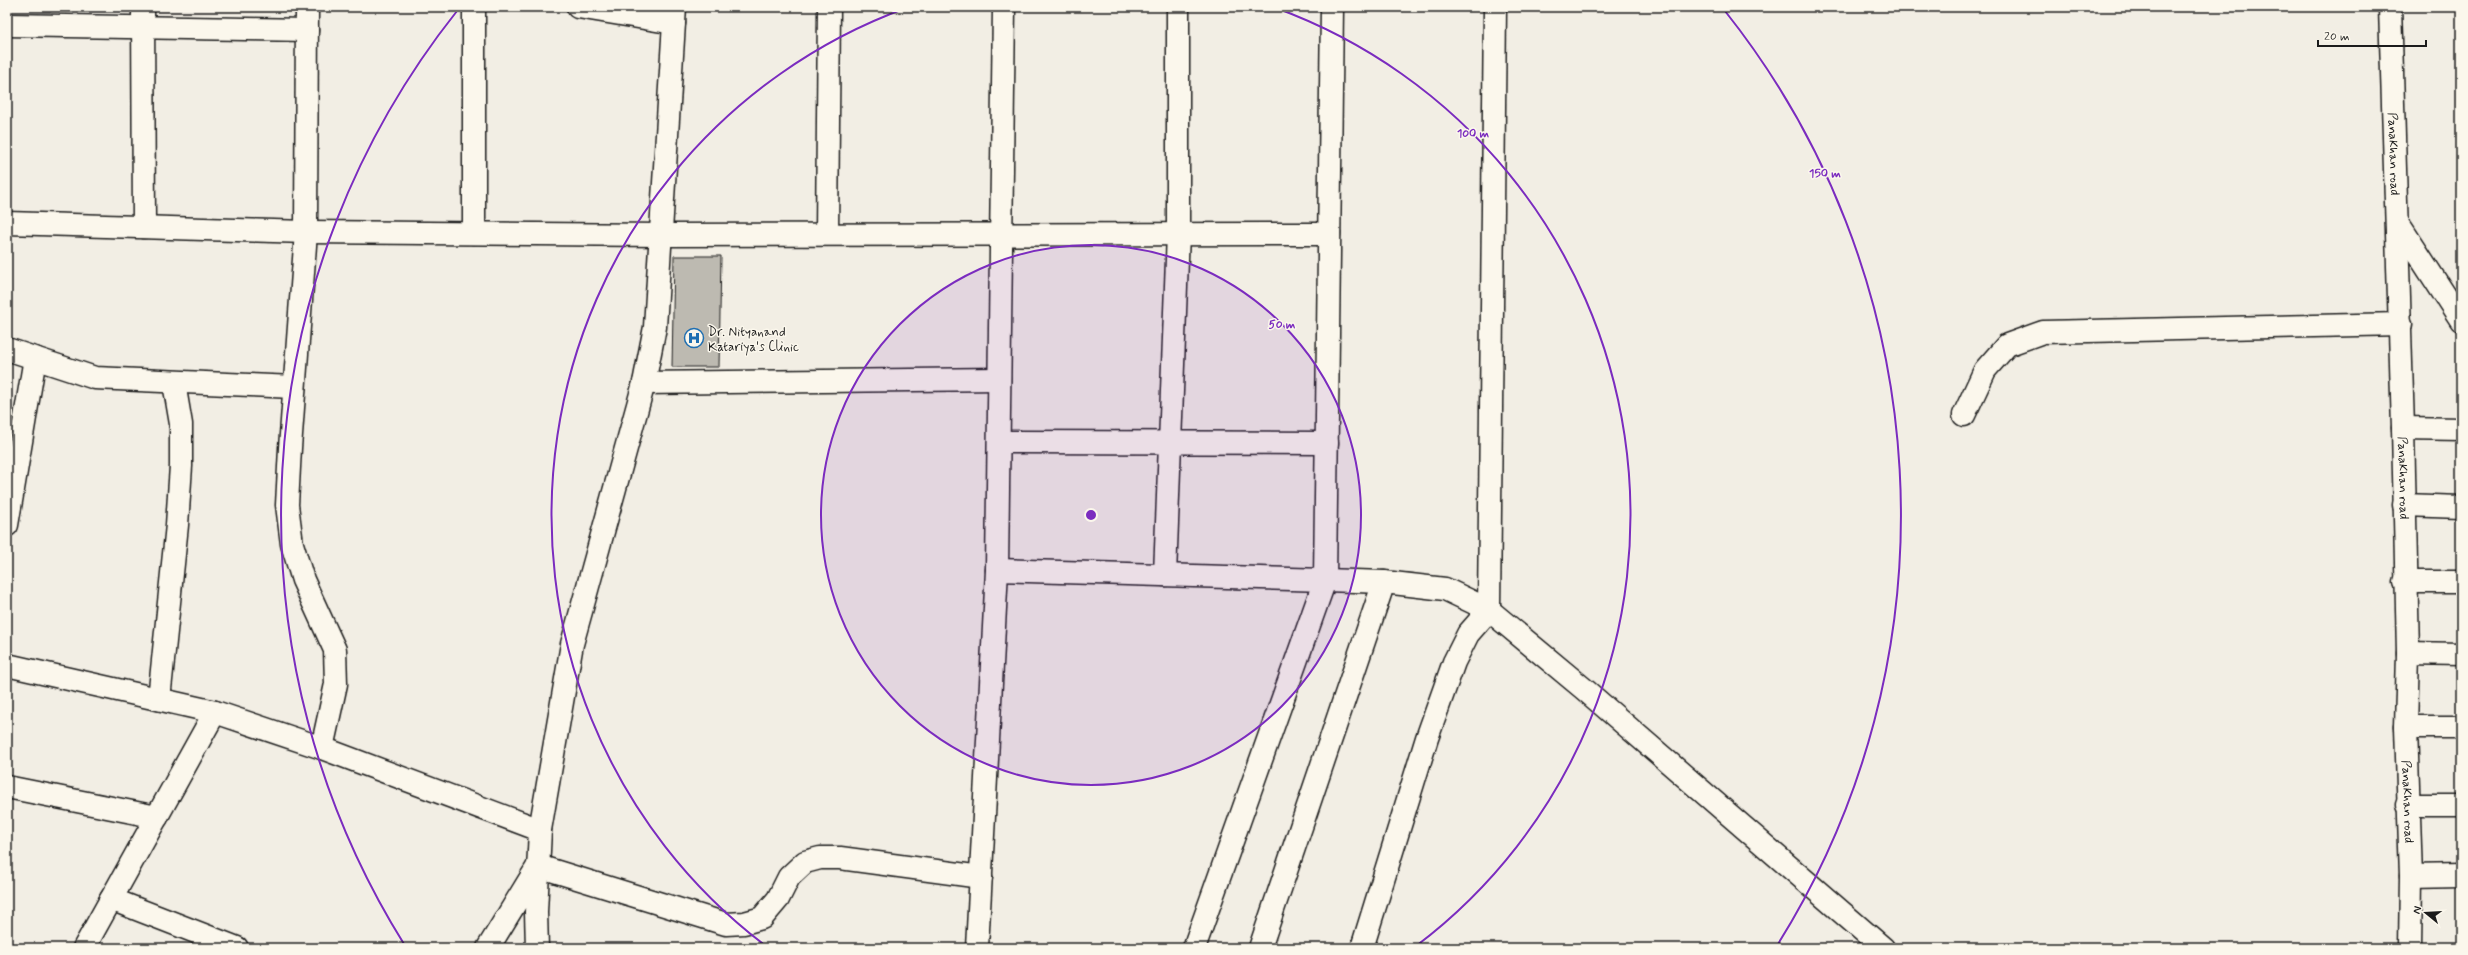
<svg xmlns="http://www.w3.org/2000/svg" width="2468" height="955" font-family="Mynerve,sans-serif">
<style>
.building{fill:#bdbab1;stroke:#1c1c1c}
.lines{fill:none;stroke-linecap:round;stroke-linejoin:round}
.minor-casing{stroke:#1c1c1c;stroke-width:25}
.minor{stroke:#fbf7ec;stroke-width:22}
.ring{fill:none;stroke:#7b2cbf;stroke-width:2}
.labels{text-anchor:middle;stroke-width:3;stroke-linejoin:round;paint-order:stroke}
.street-label{font-size:13px;fill:#1c1c1c;stroke:#fbf7ec}
.poi-label{font-size:13px;fill:#1c1c1c;stroke:#fbf7ec;text-anchor:start}
.centre{fill:#7b2cbf;stroke:#fbf7ec;stroke-width:2}
.ring-label{font-size:12px;text-anchor:middle;font-weight:bold;fill:#7b2cbf;stroke:#fbf7ec;stroke-width:3;stroke-linejoin:round;paint-order:stroke}
</style>
<rect width="100%" height="100%" fill="#f2eee4"/>
<filter id="ink" filterUnits="userSpaceOnUse"><feTurbulence type="fractalNoise" baseFrequency=".025" numOctaves="2"/><feDisplacementMap in="SourceGraphic" scale="8" xChannelSelector="R" yChannelSelector="G"/><feConvolveMatrix kernelMatrix="1 2 1 2 8 2 1 2 1" color-interpolation-filters="sRGB"/></filter>
<g filter="url(#ink)">
<path class="building" d="M674 256H721L719 367H672Z"/>
<g class="lines">
<defs>
<g id="minor">
<path d="M143 7 144 227"/>
<path d="M307 7 306 232 290 448 287 505 292 544 303 580 335 650 336 684 322 748"/>
<path d="M578 7 674 23"/>
<path id="s1" d="M2390 7 2403 428 2408 653 2406 727 2411 876 2410 948"/>
<path d="M7 25 307 30"/>
<path d="M7 223 306 232 663 235 1329 234"/>
<path d="M2398 223 2461 320"/>
<path d="M474 233V7"/>
<path d="M827 234 829 7"/>
<path d="M7 349 95 378 294 387"/>
<path d="M644 383 999 379"/>
<path d="M1964 415 1985 370 2007 345 2043 332 2401 324"/>
<path d="M2403 428 2461 429"/>
<path d="M1000 442 1327 443"/>
<path d="M2404 505 2461 507"/>
<path d="M7 525 35 358"/>
<path d="M997 570 1325 580 1384 582 1445 589 1489 610 1584 689 1883 948"/>
<path d="M1165 575 1178 233V7"/>
<path d="M2405 582H2461"/>
<path d="M2408 653 2461 654"/>
<path d="M7 665 215 712 322 748 540 830"/>
<path d="M159 699 177 525 181 466V424L174 383"/>
<path d="M2406 727H2461"/>
<path d="M7 787 157 817"/>
<path d="M2407 805H2461"/>
<path d="M2411 876 2461 875"/>
<path d="M111 899 237 948"/>
<path d="M84 948 215 712"/>
<path d="M488 948 538 866 726 924 744 923 762 918 778 899 789 877 805 862 820 858H840L981 877"/>
<path d="M537 948 536 912 540 830 572 644 644 383 655 327 675 7"/>
<path d="M977 948 997 570 1004 7"/>
<path d="M1194 948 1325 580 1332 7"/>
<path d="M1260 948 1384 582"/>
<path d="M1362 948 1427 738 1454 662 1468 634 1489 610 1495 7"/>
</g>
</defs>
<use href="#minor" class="minor-casing"/>
<use href="#minor" class="minor"/>
</g>
</g>
<circle cx="1091" cy="515" r="270" fill="#7b2cbf" fill-opacity=".12"/>
<g class="ring">
<circle cx="1091" cy="515" r="270"/>
<path d="M766 946A540 540 0 0 1 906 8M1276 8A540 540 0 0 1 1416 946"/>
<path d="M404 944A810 810 0 0 1 457 11M1725 11A810 810 0 0 1 1778 944"/>
</g>
<defs>
<symbol id="hospital-ring" viewBox="-11 -11 22 22"><circle r="9.5" fill="#fbf7ec" stroke="#1f6fb2" stroke-width="1.5"/><path d="M-5-5h3v3.5h4V-5h3V5h-3V1.5h-4V5h-3Z" fill="#1f6fb2"/></symbol>
</defs>
<g fill-rule="evenodd">
<use href="#hospital-ring" x="683" y="327" width="22" height="22"/>
</g>
<g class="labels">
<g class="street-label">
<text dy="5" stroke="none"><textPath href="#s1" startOffset="147">PanaKhan road</textPath></text>
<text dy="5" stroke="none"><textPath href="#s1" startOffset="471">PanaKhan road</textPath></text>
<text dy="5" stroke="none"><textPath href="#s1" startOffset="795">PanaKhan road</textPath></text>
</g>
<g class="poi-label">
<text x="708" y="336">Dr. Nityanand<tspan x="708" dy="15">Katariya's Clinic</tspan></text>
</g>
</g>
<circle cx="1091" cy="515" r="6" class="centre"/>
<g class="ring-label">
<text x="1473" y="137">100 m</text>
<text x="1825" y="177">150 m</text>
<text x="1282" y="328">50 m</text>
</g>
<rect width="2468" height="955" fill="none" stroke="#fbf7ec" stroke-width="24"/>
<rect x="12" y="12" width="2444" height="931" fill="none" stroke="#1c1c1c" stroke-width="1.5" filter="url(#ink)"/>
<g transform="translate(2426 913) rotate(288)" stroke="#fbf7ec" stroke-width="3" paint-order="stroke">
<path d="M0-3L7 15L0 10L-7 15Z" fill="#1c1c1c"/>
<text y="-6" font-size="11" font-weight="bold" text-anchor="middle" fill="#1c1c1c">N</text>
</g>
<path d="M2318 40v6h108v-6" fill="none" stroke="#1c1c1c" stroke-width="2"/>
<text x="2324" y="40" font-size="12" fill="#1c1c1c" stroke="#fbf7ec" stroke-width="3" paint-order="stroke">20 m</text>
</svg>
